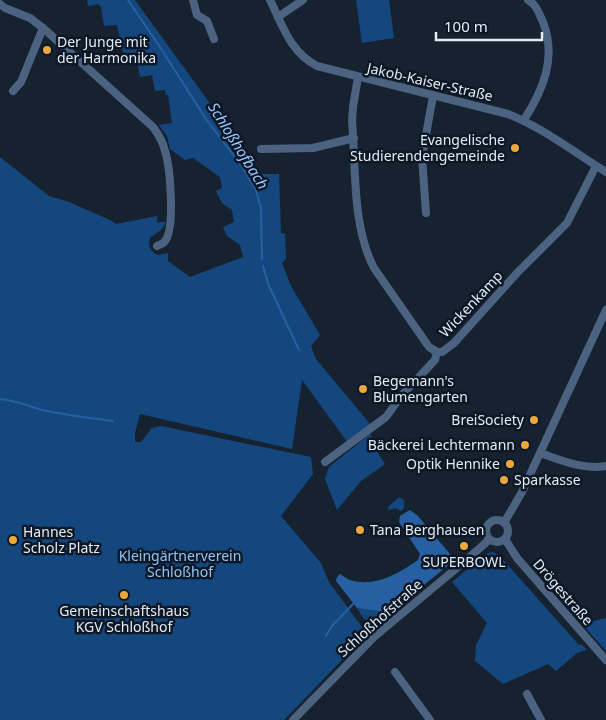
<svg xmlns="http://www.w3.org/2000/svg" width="606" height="720" font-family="'Noto Sans',sans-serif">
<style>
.green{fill:#15477f}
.water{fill:#2660a2}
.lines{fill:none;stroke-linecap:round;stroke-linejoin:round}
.stream{stroke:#2660a2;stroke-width:2}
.street{stroke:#4b6380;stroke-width:8}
.poi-dot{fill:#eda83c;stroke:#0d1826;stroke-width:2}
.labels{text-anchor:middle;stroke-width:5;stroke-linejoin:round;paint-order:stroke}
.poi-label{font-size:14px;fill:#e4ebf5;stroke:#0d1826;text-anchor:start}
.street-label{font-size:14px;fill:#e4ebf5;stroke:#0d1826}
.park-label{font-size:14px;fill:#95c2f9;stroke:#0d1826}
.water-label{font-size:15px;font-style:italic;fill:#99c6fd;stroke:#0d1826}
</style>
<rect width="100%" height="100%" fill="#162230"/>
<g class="green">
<path d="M87 0H135L261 174H279L281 233 285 234 286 259 282 263 291 286 320 335 311 346 316 359 371 425 348 443 302 380 292 449 140 414 135 433V442H141L152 428 161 426 311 457 313 474 281 516 321 563 329 582 367 634 284 720H0V157L49 196 69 202 112 221 116 224 157 216V223L160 222H166L162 229 150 238C147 246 151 252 158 255L168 253V261L190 277 243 257 240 245 227 236 223 227 234 222 232 210 222 203 216 191 222 188 220 177 193 158 185 160 170 149 167 136 159 125 172 123 168 95H166L165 90 155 91 152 75 140 77 137 61 125 63 117 25 104 26 101 7 98 4 88 6Z"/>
<path d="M356 0H389L394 38 362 43Z"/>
<path d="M370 434 376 444 373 446 385 464 361 481 337 510 325 479 329 467Z"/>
<path d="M399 497 404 500V508L401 511 395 508 389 510 388 507Z"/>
<path d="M492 552 499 555 579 645 581 644 587 650 577 653 556 671 548 664 503 684 475 661 476 645 487 623 452 582 486 554Z"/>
<path d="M357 608 389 613 377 624 364 619Z"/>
<path d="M606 618V651L582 624Z"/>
</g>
<path class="water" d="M410 510 418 516 455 560 389 613 357 608 336 581 337 577 340 574C344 576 347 579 350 580 375 588 399 573 418 560L420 554 399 522 400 516Z"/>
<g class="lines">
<g class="stream">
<path d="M128 0 164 53"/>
<path d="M165 55 206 119 241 165 256 190 261 209 262 259"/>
<path d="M263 266 269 286 299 350"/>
<path d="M0 399C15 400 28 406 42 410 66 415 89 418 113 421"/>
<path d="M326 636 332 626 353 604"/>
</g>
<g class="street">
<path d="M193 0 197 15 207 21 214 39"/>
<path d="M270 0C283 26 290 52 317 66L508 114C543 128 574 152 606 172"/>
<path d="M0 4 5 8 30 18 43 28 153 127C159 135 163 142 165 151 170 167 176 231 164 242 164 243 159 245 157 246"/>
<path d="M278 17 303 0"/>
<path d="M358 77 353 107 352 121C356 168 352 226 374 268L429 347 437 352"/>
<path d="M13 91 21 82 43 28"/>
<path d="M524 120C543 90 557 58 543 22 539 14 537 5 528 0"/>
<path d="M261 149 313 148 354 138"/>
<path d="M426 213 422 157 433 96"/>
<path d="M437 352H442L454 343 517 273 567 223 596 166"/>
<path d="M540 453C561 460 583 470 606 466"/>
<path d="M325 462 386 417 402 395 435 360 437 352"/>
<circle cx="497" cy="531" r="11"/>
<path d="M504 523 522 492 606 310"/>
<path d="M505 539 517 558 606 660"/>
<path d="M395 672 430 720"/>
<path d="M527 694 541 720"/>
<path d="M293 720 374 637 464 562 489 540"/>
</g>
</g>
<g class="poi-dot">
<circle cx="47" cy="50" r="5"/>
<circle cx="515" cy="148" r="5"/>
<circle cx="363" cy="389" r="5"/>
<circle cx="534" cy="420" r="5"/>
<circle cx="525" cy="445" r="5"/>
<circle cx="510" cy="464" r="5"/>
<circle cx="504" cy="480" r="5"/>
<circle cx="360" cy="530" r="5"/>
<circle cx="13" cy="540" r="5"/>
<circle cx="464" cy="546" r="5"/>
<circle cx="124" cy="595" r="5"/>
</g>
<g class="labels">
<g class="poi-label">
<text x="57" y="47">Der Junge mit<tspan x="57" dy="16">der Harmonika</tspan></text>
<text x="505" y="145" text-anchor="end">Evangelische<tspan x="505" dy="16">Studierendengemeinde</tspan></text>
<text x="373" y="386">Begemann's<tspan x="373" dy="16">Blumengarten</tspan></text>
<text x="524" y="425" text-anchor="end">BreiSociety</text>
<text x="515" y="450" text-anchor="end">Bäckerei Lechtermann</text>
<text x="500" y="469" text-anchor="end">Optik Hennike</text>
<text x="514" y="485">Sparkasse</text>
<text x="370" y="535">Tana Berghausen</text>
<text x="23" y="537">Hannes<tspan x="23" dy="16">Scholz Platz</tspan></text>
<text x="464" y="567" text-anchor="middle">SUPERBOWL</text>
<text x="124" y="616" text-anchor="middle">Gemeinschaftshaus<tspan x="124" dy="16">KGV Schloßhof</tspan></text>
</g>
<g class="street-label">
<text transform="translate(430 82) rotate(13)" y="5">Jakob-Kaiser-Straße</text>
<text transform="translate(471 304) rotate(-47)" y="5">Wickenkamp</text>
<text transform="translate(563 592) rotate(49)" y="5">Drögestraße</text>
<text transform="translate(380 618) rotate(-42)" y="5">Schloßhofstraße</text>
</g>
<g class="park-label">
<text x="180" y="561">Kleingärtnerverein<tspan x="180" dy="16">Schloßhof</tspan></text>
</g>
<g class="water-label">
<text transform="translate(238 146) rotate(58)" y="5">Schloßhofbach</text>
</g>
</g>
<path d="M436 32v8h106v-8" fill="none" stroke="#e4ebf5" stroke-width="2.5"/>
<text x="444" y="32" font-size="15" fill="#e4ebf5" stroke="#0d1826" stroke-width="4" paint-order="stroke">100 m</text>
</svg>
